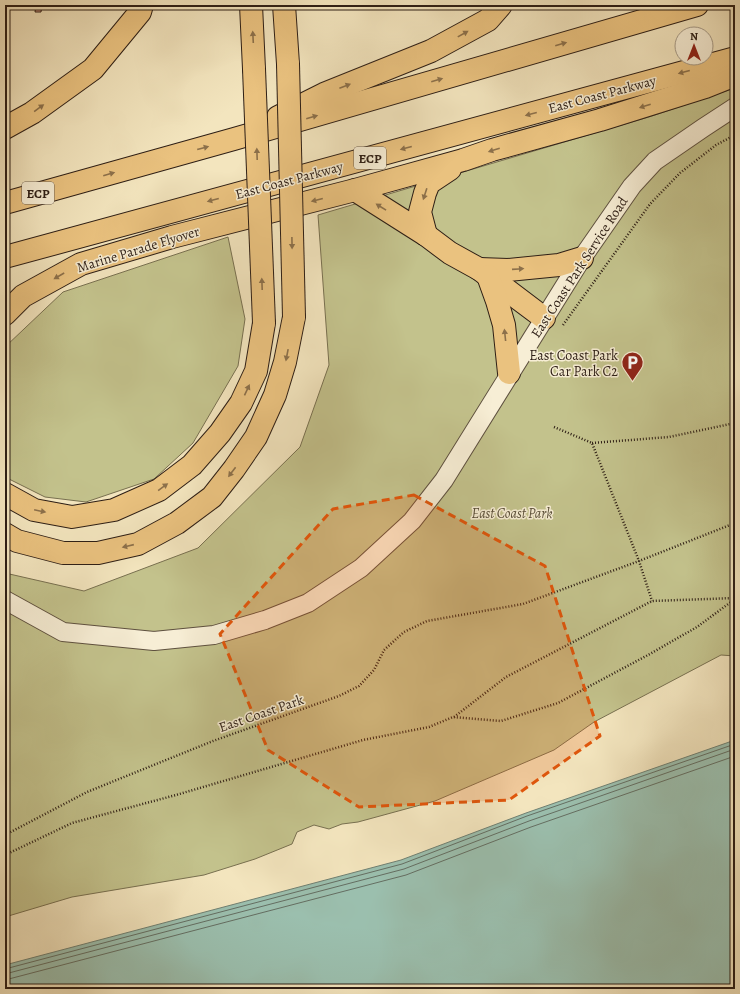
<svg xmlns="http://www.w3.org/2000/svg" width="740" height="994" font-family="Alegreya,serif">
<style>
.green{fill:#c3c28c;stroke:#787050}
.water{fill:#9bbfae;stroke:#6f7f71}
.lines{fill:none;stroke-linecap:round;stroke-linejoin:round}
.shore{stroke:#646e62;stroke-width:1}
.building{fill:#d89a88;stroke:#2d1e15}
.street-casing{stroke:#5e503f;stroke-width:20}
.highway-casing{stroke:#2d1e15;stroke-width:24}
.path{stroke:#2d1e15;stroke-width:2.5;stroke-dasharray:1 2;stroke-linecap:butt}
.street{stroke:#f7eed5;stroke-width:18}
.highway{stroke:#eac27f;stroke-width:22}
.highway-bridge-casing{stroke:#2d1e15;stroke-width:24;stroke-linecap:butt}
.highway-bridge{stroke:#eac27f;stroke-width:22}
.oneway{fill:#8c704a}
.marked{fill:#df560c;fill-opacity:0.2;stroke:#df560c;stroke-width:3;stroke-dasharray:8 5;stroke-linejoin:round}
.labels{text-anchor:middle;stroke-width:3;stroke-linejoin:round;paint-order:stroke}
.shield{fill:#f7eed5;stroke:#6a5c4f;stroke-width:1}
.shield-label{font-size:13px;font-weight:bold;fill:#2d1e15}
.street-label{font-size:14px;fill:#2d1e15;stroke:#f7eed5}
.poi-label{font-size:14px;fill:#2d1e15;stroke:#f7eed5;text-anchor:end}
.park-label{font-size:14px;font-style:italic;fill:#5a4f39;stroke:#f7eed5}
</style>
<rect width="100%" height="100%" fill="#f3e5be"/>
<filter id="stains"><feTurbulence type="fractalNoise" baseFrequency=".005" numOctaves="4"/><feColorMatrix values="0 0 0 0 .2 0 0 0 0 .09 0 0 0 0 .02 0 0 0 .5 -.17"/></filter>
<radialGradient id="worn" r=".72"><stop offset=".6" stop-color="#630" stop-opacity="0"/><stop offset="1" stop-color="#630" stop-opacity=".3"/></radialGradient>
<g class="green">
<path d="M735 88V656L721 655 594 722 554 750 435 801 358 822 342 824 329 829 314 825 297 832 292 844 255 859 204 875 72 897 5 917V573L84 591 198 548 300 447 329 365 318 215 652 116Z"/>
<path d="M228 237 245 319 238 366 193 443 154 479 86 502 45 497 5 477V347L63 292Z"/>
</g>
<path class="water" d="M735 740V989H5V965L401 860 526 813Z"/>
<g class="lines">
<g class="shore">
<path d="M5 969 402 864 527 816 735 744"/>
<path d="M5 974 404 869 529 821 735 749"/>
<path d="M5 980 406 875 531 827 735 756"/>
</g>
</g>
<path class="building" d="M36 5H42L41 12H35Z"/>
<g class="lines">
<defs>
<path id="street" d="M5 600 63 632 154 641 214 635 265 620 308 603 361 568 412 521 444 480 582 258 632 186 655 161 703 128 735 107"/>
<g id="highway">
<path d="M251 5 254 69"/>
<path d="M284 5 288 64"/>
<path d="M278 117 324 94 431 51 488 20 501 5"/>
<path d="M5 128 32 113 93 69 140 12 142 5"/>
<path d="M355 190 426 235 450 253 479 269 544 318"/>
<path d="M5 203 234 139 697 5"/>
<path d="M426 235 420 212 425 193 429 183 450 169"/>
<path d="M5 257 735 58"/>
<path d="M479 269 508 270 559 265 582 258"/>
<path d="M488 276 497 301 504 325 509 373"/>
<path d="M5 314 23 296 81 264 172 237 355 190 463 160 492 150 600 120 705 87 735 75"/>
<path d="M5 494 34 510 72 517 114 510 159 490 192 465 220 433 241 403 256 371 264 323"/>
<path d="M5 534 17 541 63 553H98L138 544 177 523 212 497 234 469 256 437 275 395 285 362 294 317"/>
</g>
</defs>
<use href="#street" class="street-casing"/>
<use href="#highway" class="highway-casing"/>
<g class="path">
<path d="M563 325 650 204 680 173 716 145 735 135"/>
<path d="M554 427 592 443 639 561 652 601"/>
<path d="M592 443 669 437 735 423"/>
<path d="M454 717 506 677 652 601 735 598"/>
<path d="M5 835 87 792 213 741 339 696 359 686 374 670 384 650 404 632 427 621 523 604 639 561 735 523"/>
<path d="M5 855 72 823 176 795 363 740 429 727 453 717 501 721 558 703 648 655 697 627 735 599"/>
</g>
<use href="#street" class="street"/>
<use href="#highway" class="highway"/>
<defs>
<g id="highway-bridge">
<path d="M288 64 294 317"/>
<path d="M254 69 264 323"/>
</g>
</defs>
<use href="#highway-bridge" class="highway-bridge-casing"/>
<use href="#highway-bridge" class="highway-bridge"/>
</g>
<defs><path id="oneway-solid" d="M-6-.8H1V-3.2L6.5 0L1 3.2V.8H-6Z"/></defs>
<g class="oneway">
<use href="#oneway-solid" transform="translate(463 34) rotate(-29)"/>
<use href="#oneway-solid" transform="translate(253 37) rotate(-93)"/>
<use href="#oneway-solid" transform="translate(561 44) rotate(-16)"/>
<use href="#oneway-solid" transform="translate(684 72) rotate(165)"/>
<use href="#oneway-solid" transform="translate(437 80) rotate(-16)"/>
<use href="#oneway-solid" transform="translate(345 86) rotate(-21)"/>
<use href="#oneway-solid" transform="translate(645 106) rotate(162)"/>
<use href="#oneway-solid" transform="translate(39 108) rotate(-36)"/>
<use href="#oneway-solid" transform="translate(531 114) rotate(165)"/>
<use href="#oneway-solid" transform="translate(312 117) rotate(-16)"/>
<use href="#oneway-solid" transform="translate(203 148) rotate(-15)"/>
<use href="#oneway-solid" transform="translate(406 148) rotate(165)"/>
<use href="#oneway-solid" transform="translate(494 150) rotate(163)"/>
<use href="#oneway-solid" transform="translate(257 154) rotate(-92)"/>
<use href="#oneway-solid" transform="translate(109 174) rotate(-16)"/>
<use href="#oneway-solid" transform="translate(425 194) rotate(108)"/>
<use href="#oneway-solid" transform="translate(213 200) rotate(165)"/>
<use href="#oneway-solid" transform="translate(317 200) rotate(166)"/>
<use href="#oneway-solid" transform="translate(381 207) rotate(-148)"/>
<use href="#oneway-solid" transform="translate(292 243) rotate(89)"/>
<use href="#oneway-solid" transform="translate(518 269) rotate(-4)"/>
<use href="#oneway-solid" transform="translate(59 276) rotate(150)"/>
<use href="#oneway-solid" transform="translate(262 284) rotate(-92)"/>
<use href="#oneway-solid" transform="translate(505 335) rotate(-96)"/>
<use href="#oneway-solid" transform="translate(287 355) rotate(101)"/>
<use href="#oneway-solid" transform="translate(247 390) rotate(-65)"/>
<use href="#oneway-solid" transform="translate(232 472) rotate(127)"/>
<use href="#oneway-solid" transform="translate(163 487) rotate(-36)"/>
<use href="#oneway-solid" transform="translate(40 511) rotate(12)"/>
<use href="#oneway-solid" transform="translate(128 546) rotate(167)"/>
</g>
<path class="marked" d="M414 495 545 566 600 736 509 800 359 807 268 750 220 634 333 509Z"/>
<defs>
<symbol id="parking-pin" viewBox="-11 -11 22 30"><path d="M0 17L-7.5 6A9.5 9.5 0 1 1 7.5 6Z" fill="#8f2418" stroke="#f7eed5"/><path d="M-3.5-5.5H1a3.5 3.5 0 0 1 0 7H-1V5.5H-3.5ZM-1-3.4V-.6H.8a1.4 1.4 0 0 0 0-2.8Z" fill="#fff"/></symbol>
</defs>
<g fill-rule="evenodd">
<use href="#parking-pin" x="620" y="350" width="25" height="34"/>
</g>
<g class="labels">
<g class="shield">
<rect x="354" y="147" width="32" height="22" rx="3"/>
<rect x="22" y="182" width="32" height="22" rx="3"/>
</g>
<g class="shield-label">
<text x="370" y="163">ECP</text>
<text x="38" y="198">ECP</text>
</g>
<g class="street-label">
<text transform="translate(602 94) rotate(-15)" y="5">East Coast Parkway</text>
<text transform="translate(289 180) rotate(-15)" y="5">East Coast Parkway</text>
<text transform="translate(138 249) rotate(-17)" y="5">Marine Parade Flyover</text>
<text transform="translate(579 267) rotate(-57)" y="5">East Coast Park Service Road</text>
<text transform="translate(261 713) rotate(-19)" y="5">East Coast Park</text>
</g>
<g class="poi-label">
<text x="618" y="360">East Coast Park<tspan x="618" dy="16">Car Park C2</tspan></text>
</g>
<g class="park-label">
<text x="512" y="518">East Coast Park</text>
</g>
</g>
<rect width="740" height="994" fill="none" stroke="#f3e5be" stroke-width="20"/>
<rect x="6" y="6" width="728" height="982" fill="none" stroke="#2d1e15" stroke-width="2"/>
<rect x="10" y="10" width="720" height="974" fill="none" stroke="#2d1e15"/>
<g transform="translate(694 46)"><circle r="19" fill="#f7eed5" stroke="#a69b88"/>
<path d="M0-3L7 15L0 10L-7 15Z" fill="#8f2418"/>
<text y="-6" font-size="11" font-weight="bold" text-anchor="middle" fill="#2d1e15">N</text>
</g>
<rect width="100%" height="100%" filter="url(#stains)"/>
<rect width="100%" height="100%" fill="url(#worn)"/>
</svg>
